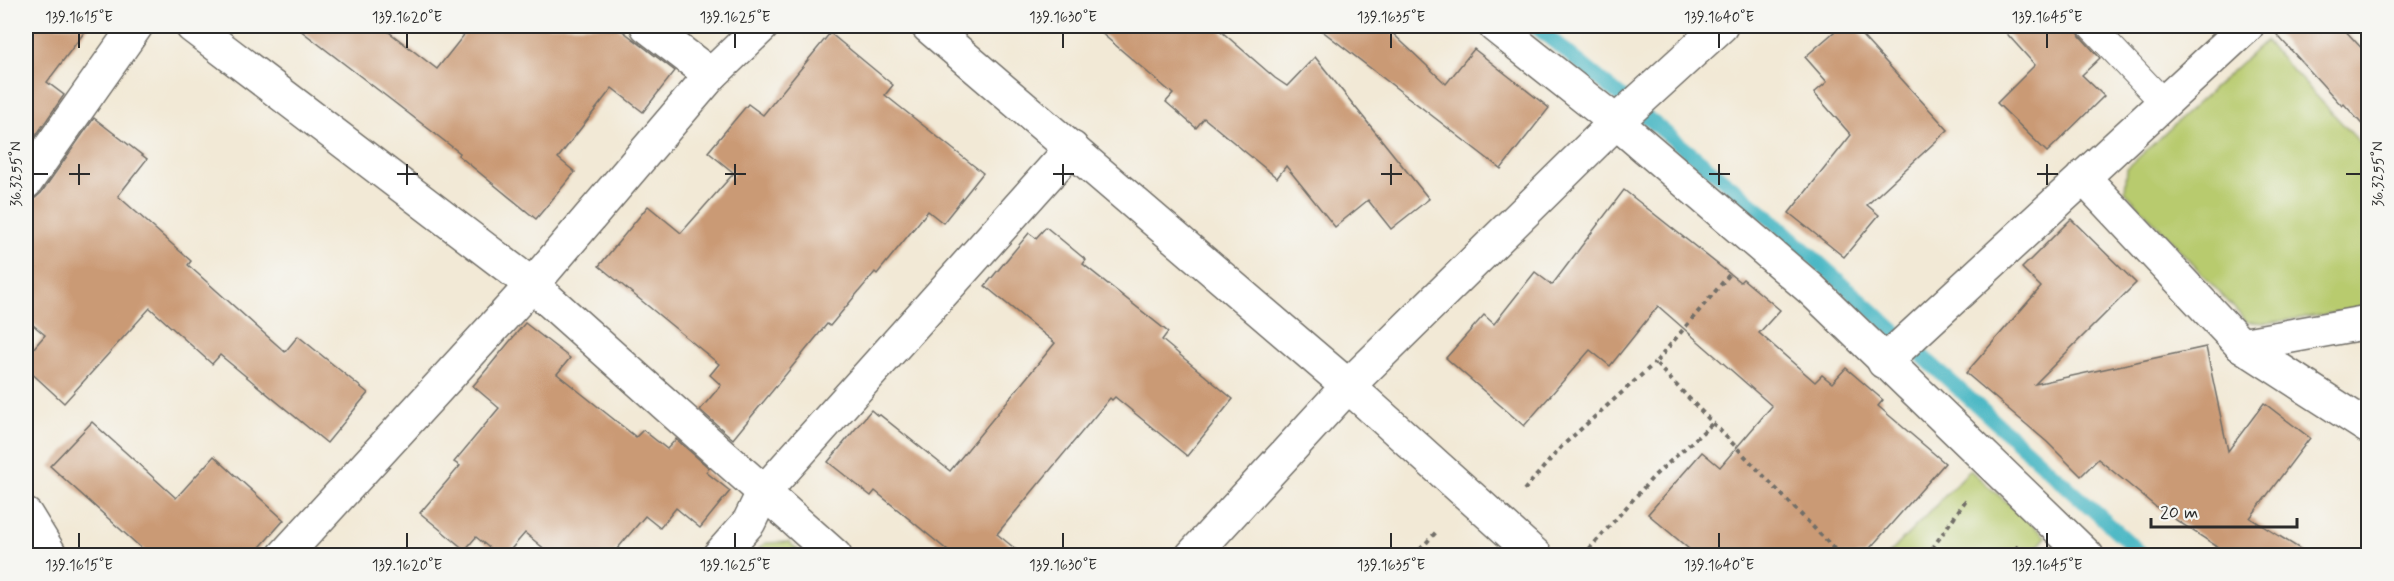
<svg xmlns="http://www.w3.org/2000/svg" width="2394" height="581" font-family="Mynerve,sans-serif">
<style>
.green{fill:#b8cb6e;stroke:#727b4c;stroke-width:1.5}
.lines{fill:none;stroke-linecap:round;stroke-linejoin:round}
.stream{stroke:#4bb8c5;stroke-width:15}
.building{fill:#ca9a75}
.lane-casing{stroke:#716e67;stroke-width:28}
.street-casing{stroke:#716e67;stroke-width:36}
.secondary-casing{stroke:#716e67;stroke-width:36}
.path{stroke:#716e67;stroke-width:4;stroke-dasharray:4.5 4.5;stroke-linecap:butt}
.lane{stroke:#fff;stroke-width:26}
.street{stroke:#fff;stroke-width:33}
.secondary{stroke:#fff;stroke-width:33}
.ticks{fill:none;stroke:#2b2b2b;stroke-width:2}
.neatline{fill:none;stroke:#2b2b2b;stroke-width:2}
.ticks-label{font-size:15px;text-anchor:middle;fill:#2b2b2b}
</style>
<rect width="100%" height="100%" fill="#f6f6f2"/>
<filter id="ink" filterUnits="userSpaceOnUse"><feTurbulence type="fractalNoise" baseFrequency=".0167" numOctaves="2"/><feDisplacementMap in="SourceGraphic" scale="12" xChannelSelector="R" yChannelSelector="G"/><feConvolveMatrix kernelMatrix="1 2 1 2 8 2 1 2 1" color-interpolation-filters="sRGB"/></filter>
<filter id="wash" filterUnits="userSpaceOnUse"><feTurbulence type="fractalNoise" baseFrequency=".008" numOctaves="4" result="noise"/><feDisplacementMap in="SourceGraphic" scale="24" xChannelSelector="R" yChannelSelector="G"/><feGaussianBlur stdDeviation="1.35" result="paint"/><feColorMatrix in="noise" values="0 0 0 0 0 0 0 0 0 0 0 0 0 0 0 0 0 1.4 0 .05"/><feComposite in="paint" operator="in"/></filter>
<g filter="url(#wash)">
<rect width="100%" height="100%" fill="#f2e9d6"/>
<g class="green">
<path d="M2265 41 2368 151V308L2268 323 2247 322 2125 191 2127 168Z"/>
<path d="M1970 470 2046 537 2030 555 1887 556Z"/>
<path d="M789 542 803 555H753L765 543Z"/>
</g>
<g class="lines">
<path class="stream" d="M1535 26 1766 215 2144 556"/>
</g>
<g id="blocks">
<g class="building">
<path d="M26 26H89L47 82 64 95 26 150Z"/>
<path d="M295 26H381L437 69 471 26H616L675 71 643 112 612 88 558 158 575 172 536 219 458 155 460 153Z"/>
<path d="M1093 26H1215L1275 78 1287 86 1315 57 1429 199 1391 229 1368 200 1335 227 1286 166 1277 178 1204 118 1196 128 1166 102 1173 94Z"/>
<path d="M1316 26H1385L1446 84 1474 49 1549 108 1501 169Z"/>
<path d="M1841 26H1853L1948 130 1867 205 1879 215 1844 257 1789 213 1851 135 1814 93 1827 82 1805 57Z"/>
<path d="M2000 26H2076L2080 36 2100 58 2082 75 2104 96 2047 152 1997 103 2035 65Z"/>
<path d="M2269 26H2341L2368 55V131L2344 104 2342 106Z"/>
<path d="M830 33 893 85 885 95 983 173 943 223 928 211 877 274 875 272 830 326 827 324 733 439 700 410 721 385 710 375 719 364 599 266 648 206 681 233 734 173 708 152 748 104 763 115Z"/>
<path d="M94 118 147 159 118 196 191 261 188 265 285 352 298 336 368 393 327 443 220 355 212 364 150 308 64 403 26 368V357L45 335 26 319V201L34 199 41 193Z"/>
<path d="M1624 190 1740 282 1743 279 1780 310 1759 333 1815 382 1822 375 1832 383 1846 368 1883 400 1878 406 1945 463 1864 555H1696L1648 514 1702 452 1720 467 1772 406 1658 306 1610 366 1590 350 1524 426 1446 358 1484 315 1494 324 1535 272 1552 285Z"/>
<path d="M2071 219 2136 283 2035 384 2206 347 2228 451 2264 403 2310 438 2250 518 2310 555H2230L2156 507 2098 459 2081 476 2047 442 1966 373 2041 287 2022 268Z"/>
<path d="M1046 227 1086 260 1083 264 1168 332 1162 340 1233 399 1187 456 1115 397 1112 400 1110 398 997 534 1023 555H953L875 491 871 496 828 462 871 410 878 416 880 415 950 471 1055 343 985 286 1029 233 1036 238Z"/>
<path d="M525 323 570 358 557 374 636 437 643 430 667 449 676 439 709 468 706 472 730 491 700 528 676 508 660 528 645 516 612 555H552L525 533 506 555H498L476 537 465 550 420 513 460 466 454 462 499 408 473 386Z"/>
<path d="M92 422 176 498 214 456 284 520 253 555H149L50 466Z"/>
</g>
</g>
</g>
<g filter="url(#ink)">
<use href="#blocks" fill-opacity="0" stroke="#716e67" stroke-width="1.5"/>
<g class="lines">
<defs>
<path id="lane" d="M2091 26 2163 102"/>
<g id="street">
<path d="M192 26 532 285 835 556"/>
<path d="M647 26 711 75"/>
<path d="M1495 26 1616 122 1811 289 2087 556"/>
<path d="M2083 177 2241 345 2368 427"/>
<path d="M26 182 136 26"/>
<path d="M2241 345 2368 322"/>
<path d="M1884 362 2247 26"/>
<path d="M26 515 51 556"/>
<path d="M284 556 532 285 711 75 762 26"/>
<path d="M719 556 749 522 763 493 1072 148"/>
<path d="M1192 556 1348 386"/>
</g>
<g id="secondary">
<path d="M928 26 1348 386 1536 556"/>
<path d="M1348 386 1616 122 1721 26"/>
</g>
</defs>
<use href="#lane" class="lane-casing"/>
<use href="#street" class="street-casing"/>
<use href="#secondary" class="secondary-casing"/>
<g class="path">
<path d="M1729 275 1655 363 1841 556"/>
<path d="M1524 490 1562 446 1655 363"/>
<path d="M1414 556 1438 530"/>
<path d="M1583 556 1654 476 1713 423"/>
<path d="M1927 556 1968 497"/>
<path d="M2010 556 2018 546"/>
</g>
<use href="#lane" class="lane"/>
<use href="#street" class="street"/>
<use href="#secondary" class="secondary"/>
</g>
</g>
<path class="ticks" d="M79 33V48M407 33V48M735 33V48M1063 33V48M1391 33V48M1719 33V48M2047 33V48M79 164V185M407 164V185M735 164V185M1063 164V185M1391 164V185M1719 164V185M2047 164V185M33 174H48M69 174H90M397 174H418M725 174H746M1053 174H1074M1381 174H1402M1709 174H1730M2037 174H2058M2346 174H2361M79 533V548M407 533V548M735 533V548M1063 533V548M1391 533V548M1719 533V548M2047 533V548"/>
<rect width="2394" height="581" fill="none" stroke="#f6f6f2" stroke-width="66"/>
<path d="M2151 518v9h146v-9" fill="none" stroke="#2b2b2b" stroke-width="3"/>
<text x="2160" y="518" font-size="18" fill="#2b2b2b" stroke="#f6f6f2" stroke-width="4.5" paint-order="stroke">20 m</text>
<rect x="33" y="33" width="2328" height="515" class="neatline"/>
<g class="ticks-label">
<text x="79" y="22">139.1615°E</text>
<text x="407" y="22">139.1620°E</text>
<text x="735" y="22">139.1625°E</text>
<text x="1063" y="22">139.1630°E</text>
<text x="1391" y="22">139.1635°E</text>
<text x="1719" y="22">139.1640°E</text>
<text x="2047" y="22">139.1645°E</text>
<text transform="translate(16 174) rotate(-90)" y="5">36.3255°N</text>
<text transform="translate(2378 174) rotate(-90)" y="5">36.3255°N</text>
<text x="79" y="570">139.1615°E</text>
<text x="407" y="570">139.1620°E</text>
<text x="735" y="570">139.1625°E</text>
<text x="1063" y="570">139.1630°E</text>
<text x="1391" y="570">139.1635°E</text>
<text x="1719" y="570">139.1640°E</text>
<text x="2047" y="570">139.1645°E</text>
</g>
</svg>
